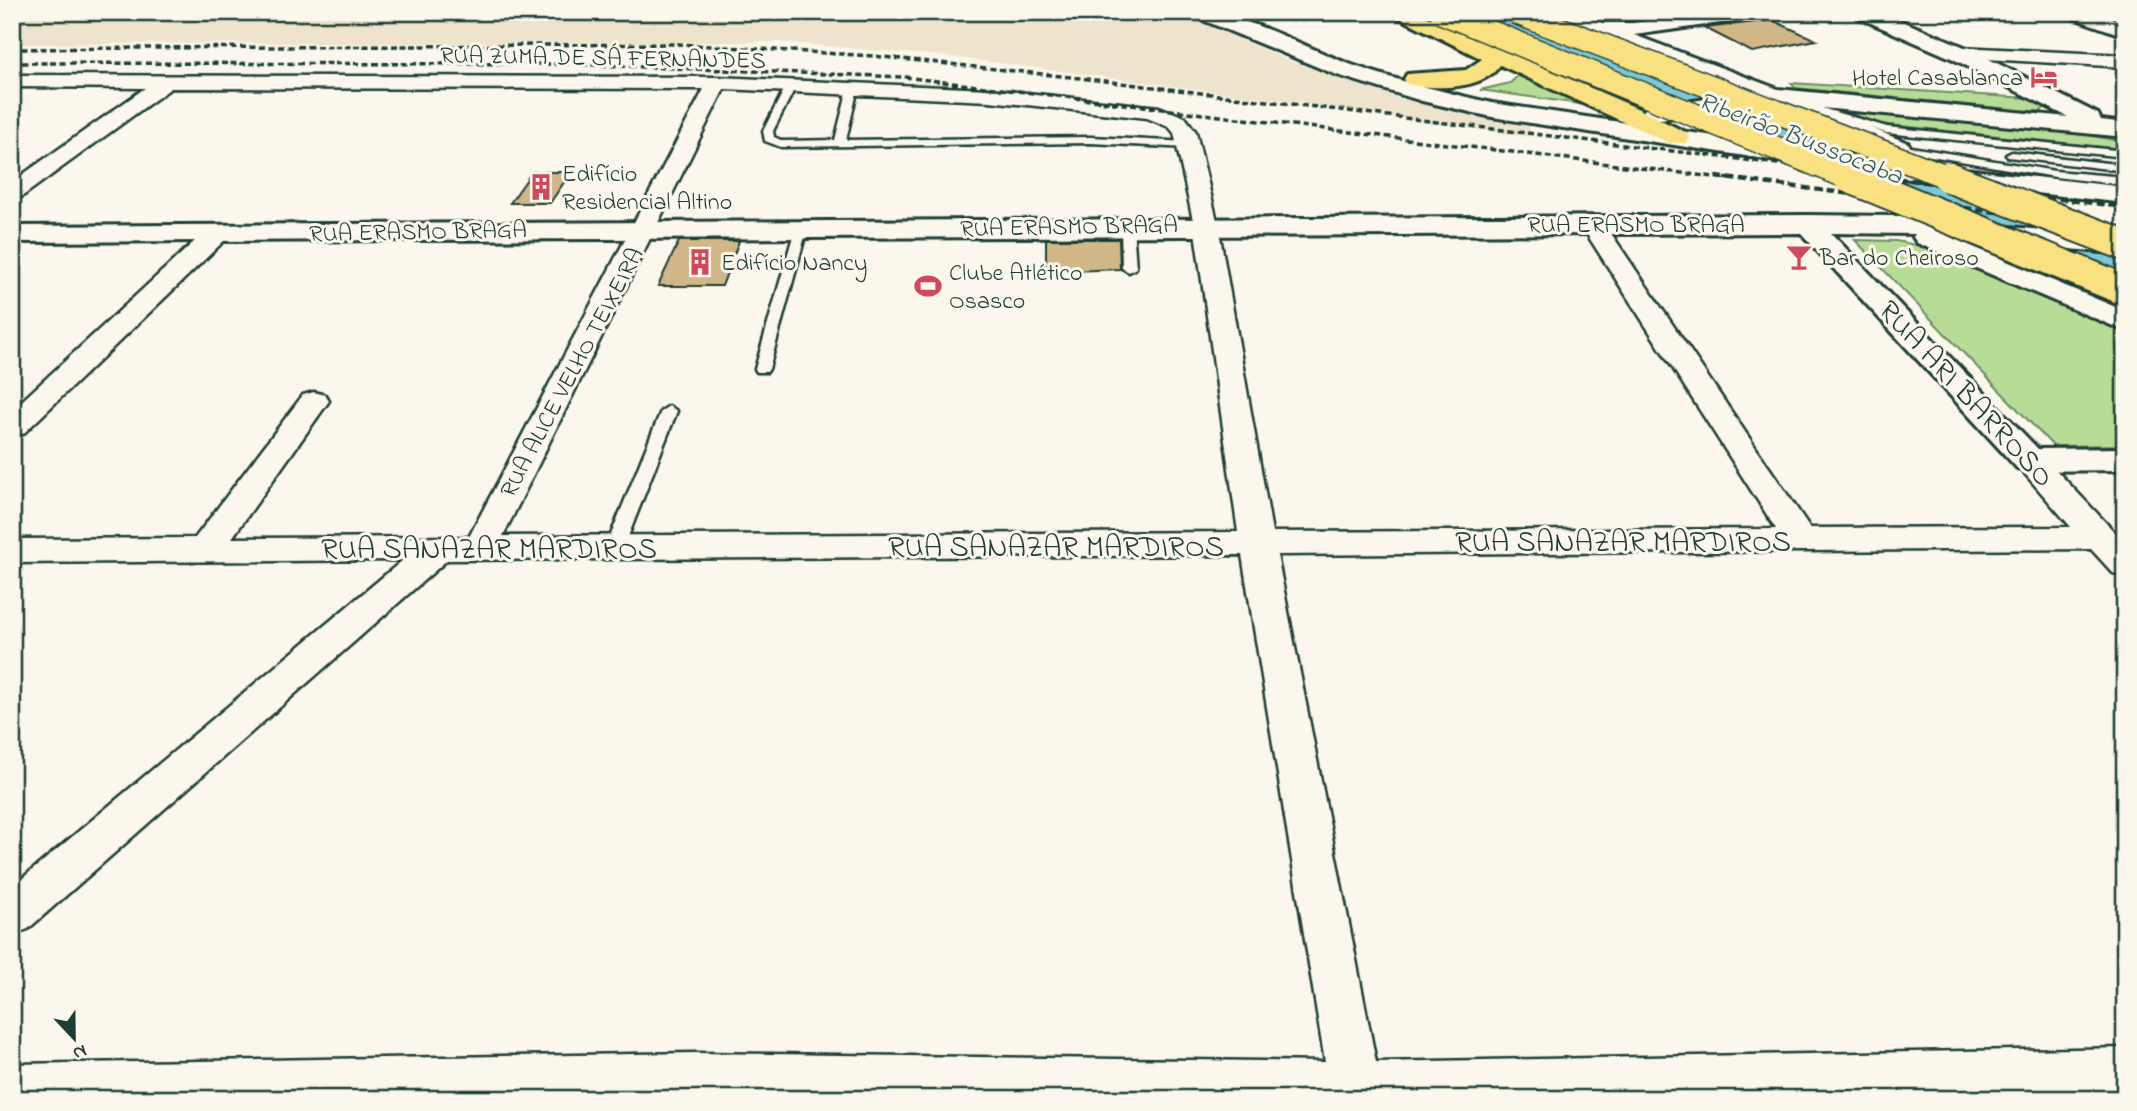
<svg xmlns="http://www.w3.org/2000/svg" width="2137" height="1111" font-family="'Indie Flower',sans-serif">
<style>
.built{fill:#eee4ce}
.green{fill:#b7dc96;stroke:#6b8c65;stroke-width:2}
.lines{fill:none;stroke-linecap:round;stroke-linejoin:round}
.river{fill:#7cc9da;fill-rule:evenodd}
.building{fill:#d1b787;stroke:#1f3d34;stroke-width:2}
.lane-casing{stroke:#1f3d34;stroke-width:5}
.street-casing{stroke:#1f3d34;stroke-width:5}
.secondary-casing{stroke:#1f3d34;stroke-width:6}
.primary-casing{stroke:#1f3d34;stroke-width:6}
.lane{fill:#fbf7ec;fill-rule:evenodd}
.street{fill:#fbf7ec;fill-rule:evenodd}
.secondary{fill:#fbf7ec;fill-rule:evenodd}
.primary{fill:#f9e181;fill-rule:evenodd}
.rail-far1{stroke:#1f3d34;stroke-width:3.5;stroke-dasharray:6 3.5;stroke-linecap:butt}
.rail{stroke:#1f3d34;stroke-width:4.5;stroke-dasharray:8 4.5;stroke-linecap:butt}
.primary-bridge-far1-casing{stroke:#1f3d34;stroke-width:26;stroke-linecap:butt}
.primary-bridge-casing{stroke:#1f3d34;stroke-width:34;stroke-linecap:butt}
.primary-bridge-far1{stroke:#f9e181;stroke-width:23}
.primary-bridge{stroke:#f9e181;stroke-width:30}
.labels{text-anchor:middle;stroke-width:6;stroke-linejoin:round;paint-order:stroke}
.far-street-label{font-size:24px;fill:#1f3d34;stroke:#fbf7ec}
.far-poi-label{font-size:24px;fill:#1f3d34;stroke:#fbf7ec;text-anchor:start}
.far-water-label{font-size:26px;font-style:italic;fill:#36605e;stroke:#fbf7ec}
.street-label{font-size:30px;fill:#1f3d34;stroke:#fbf7ec}
</style>
<rect width="100%" height="100%" fill="#fbf7ec"/>
<filter id="ink" filterUnits="userSpaceOnUse"><feTurbulence type="fractalNoise" baseFrequency=".0143" numOctaves="2"/><feDisplacementMap in="SourceGraphic" scale="14" xChannelSelector="R" yChannelSelector="G"/><feConvolveMatrix kernelMatrix="1 2 1 2 8 2 1 2 1" color-interpolation-filters="sRGB"/></filter>
<g filter="url(#ink)">
<path class="built" d="M12 12H1177L1285 59 1397 97 1470 114 1530 122 1529 137 1309 104 952 57 777 42 12 44Z"/>
<g class="green">
<path d="M1520 74 1601 107 1480 90 1510 83Z"/>
<path d="M1791 83 2028 98 2046 106 2041 111H2030L1795 88Z"/>
<path d="M1835 108 2066 131 2125 142V149L1881 124Z"/>
<path d="M1855 240 1896 241 1960 254 2125 326V445L2053 446Z"/>
</g>
<g class="lines">
<path class="river" d="M1463 12H1506L2125 248V276L1467 18Z"/>
</g>
<g class="building">
<path d="M1772 20 1816 40 1752 52 1705 28Z"/>
<path d="M532 172H571L550 203H510Z"/>
<path d="M1046 239H1119L1120 269 1046 272Z"/>
<path d="M679 241H739L722 286H658Z"/>
</g>
<g class="lines">
<defs>
<g id="lane">
<path d="M791 83 796 86 773 131 774 137 783 141 835 140 848 88 853 85 858 88 846 140 1091 137 1188 142 1194 145 1188 148 1091 143 781 147 765 141 763 131 786 86Z"/>
<path d="M1818 107 1887 127 2125 151V157L1886 133 1818 111Z"/>
<path d="M1899 145 2055 171 2125 177V185L2055 177 1895 150V146Z"/>
<path d="M2012 152 2125 165V171L2008 157 2006 155Z"/>
<path d="M1127 222 1133 226 1136 268 1129 272 1122 268 1121 226Z"/>
<path d="M801 225 807 229 769 369 767 372H757L755 369 795 229Z"/>
<path d="M669 406 677 411 624 547 621 551H609L606 547 661 411Z"/>
</g>
<g id="street">
<path d="M1959 47 2125 55V67L1952 57 1949 53 1952 49Z"/>
<path d="M12 75 717 77 989 89 1159 107 1185 117 1196 132 1218 225 1272 532 1776 529 1581 225 1584 220H1602L1810 528 2071 527 2013 460 2018 453 2029 450 2040 453 2125 543V577L2113 573 2091 549 1277 555 1376 1062 2125 1048V1098L12 1099V1064L694 1053 1325 1062 1242 555 447 560 28 929 12 935V887L403 560 12 563V539L195 538 303 395 314 392 325 395 329 401 232 538 469 537 704 89 171 88 20 198 12 200V182L145 88 12 87ZM724 89 989 101 1147 118 1169 127 1174 133 1194 225 1238 532 503 536Z"/>
<path d="M218 225 227 228 231 233 227 238 23 434 12 436V410L209 228Z"/>
</g>
<g id="secondary">
<path d="M1190 12C1246 12 1300 46 1352 65 1398 81 1445 92 1492 103L1849 156 1876 147 1772 103 1654 120 1646 118 1642 113 1646 108 1746 93 1548 16 1545 12H1574L1603 23H1633L1710 12H1766L1756 18 1634 35 1778 89 2068 117 1951 58 1855 16 1852 12H1880L1967 48 2098 114 2101 120 2125 123V137L1822 108 1908 143 1911 148 1908 153 1885 160 2125 187V203L1849 172 1492 117 1422 101 1337 75 1193 16Z"/>
<path d="M2064 12H2094L2125 23V36L2067 16Z"/>
<path d="M1807 215 1896 216 2125 238 2123 254 1952 238 2125 311V331L1917 243 1913 237 1915 234 1831 233 2038 449 2125 448V470L2029 471 2017 468 1801 233 12 242V226Z"/>
</g>
<path id="primary" d="M1388 12H1416L1639 109 1687 133 1690 138 1687 143H1669L1500 65C1484 90 1434 90 1407 84L1404 79 1407 74 1466 70 1482 59Z"/>
</defs>
<use href="#lane" class="lane-casing"/>
<use href="#street" class="street-casing"/>
<use href="#secondary" class="secondary-casing"/>
<use href="#primary" class="primary-casing"/>
<use href="#lane" class="lane"/>
<use href="#street" class="street"/>
<use href="#secondary" class="secondary"/>
<use href="#primary" class="primary"/>
<g class="rail-far1">
<path d="M12 49 677 44 873 56 1080 78 1900 179"/>
<path d="M12 63 570 64 904 77 1730 179"/>
</g>
<g class="rail">
<path d="M1716 177 2125 228"/>
<path d="M1885 177 2125 207"/>
</g>
<defs>
<g id="primary-bridge-far1">
<path d="M1441 12 1852 179"/>
<path d="M1515 12 1953 179"/>
</g>
<g id="primary-bridge">
<path d="M1848 177 2125 290"/>
<path d="M1948 177 2125 245"/>
</g>
</defs>
<use href="#primary-bridge-far1" class="primary-bridge-far1-casing"/>
<use href="#primary-bridge" class="primary-bridge-casing"/>
<use href="#primary-bridge-far1" class="primary-bridge-far1"/>
<use href="#primary-bridge" class="primary-bridge"/>
</g>
</g>
<defs>
<symbol id="hotel-bare" viewBox="-9 -9 18 18"><path d="M-6-4.5h1.5V1H6V5H4.5V3h-9V5H-6ZM-4 0a1.8 1.8 0 1 1 3.6 0ZM.5 0V-2.5h3Q6-2.5 6 0Z" fill="#d1495b" stroke="#fbf7ec" stroke-width="2.5" paint-order="stroke"/></symbol>
<symbol id="building-bare" viewBox="-9 -9 18 18"><path d="M-4-6H4V6H1V3H-1V6H-4ZM-2.5-4.3h1.7v1.8h-1.7ZM.8-4.3h1.7v1.8H.8ZM-2.5-1h1.7V.8h-1.7ZM.8-1h1.7V.8H.8Z" fill="#d1495b" stroke="#fbf7ec" stroke-width="2.5" paint-order="stroke"/></symbol>
<symbol id="bar-bare" viewBox="-9 -9 18 18"><path d="M-6-5H6L.8 .8V4.5H3.5V6h-7V4.5H-.8V.8Z" fill="#d1495b" stroke="#fbf7ec" stroke-width="2.5" paint-order="stroke"/></symbol>
<symbol id="stadium-bare" viewBox="-9 -9 18 18"><path d="M0-5a6.5 5 0 1 0 0 10a6.5 5 0 1 0 0-10ZM-3.5-1.8h7v3.6h-7Z" fill="#d1495b" stroke="#fbf7ec" stroke-width="2.5" paint-order="stroke"/></symbol>
</defs>
<g fill-rule="evenodd">
<use href="#hotel-bare" x="2025" y="58" width="38" height="38"/>
<use href="#building-bare" x="522" y="168" width="38" height="38"/>
<use href="#bar-bare" x="1780" y="238" width="38" height="38"/>
<use href="#building-bare" x="681" y="243" width="38" height="38"/>
<use href="#stadium-bare" x="909" y="267" width="38" height="38"/>
</g>
<g class="labels">
<g class="far-street-label">
<text transform="translate(603 57) rotate(1)" y="8">RUA ZUMA DE SÁ FERNANDES</text>
<text x="1636" y="232">RUA ERASMO BRAGA</text>
<text transform="translate(1069 226) rotate(-1)" y="8">RUA ERASMO BRAGA</text>
<text transform="translate(418 231) rotate(-1)" y="8">RUA ERASMO BRAGA</text>
<text transform="translate(571 372) rotate(-62)" y="8">RUA ALICE VELHO TEIXEIRA</text>
</g>
<g class="far-poi-label">
<text x="2023" y="85" text-anchor="end">Hotel Casablanca</text>
<text x="562" y="181">Edifício<tspan x="562" dy="28">Residencial Altino</tspan></text>
<text x="1820" y="265">Bar do Cheiroso</text>
<text x="721" y="270">Edifício Nancy</text>
<text x="949" y="280">Clube Atlético<tspan x="949" dy="28">Osasco</tspan></text>
</g>
<g class="far-water-label">
<text transform="translate(1801 137) rotate(21)" y="9">Ribeirão Bussocaba</text>
</g>
<g class="street-label">
<text transform="translate(1967 393) rotate(47)" y="10">RUA ARI BARROSO</text>
<text x="1623" y="551">RUA SANAZAR MARDIROS</text>
<text x="1056" y="556">RUA SANAZAR MARDIROS</text>
<text x="489" y="558">RUA SANAZAR MARDIROS</text>
</g>
</g>
<rect width="2137" height="1111" fill="none" stroke="#fbf7ec" stroke-width="42"/>
<rect x="21" y="21" width="2095" height="1069" fill="none" stroke="#1f3d34" stroke-width="2.5" filter="url(#ink)"/>
<g transform="translate(74 1038) rotate(158)" stroke="#fbf7ec" stroke-width="5" paint-order="stroke">
<path d="M0-5L12 26L0 18L-12 26Z" fill="#1f3d34"/>
<text y="-10" font-size="19" font-weight="bold" text-anchor="middle" fill="#1f3d34">N</text>
</g>
</svg>
